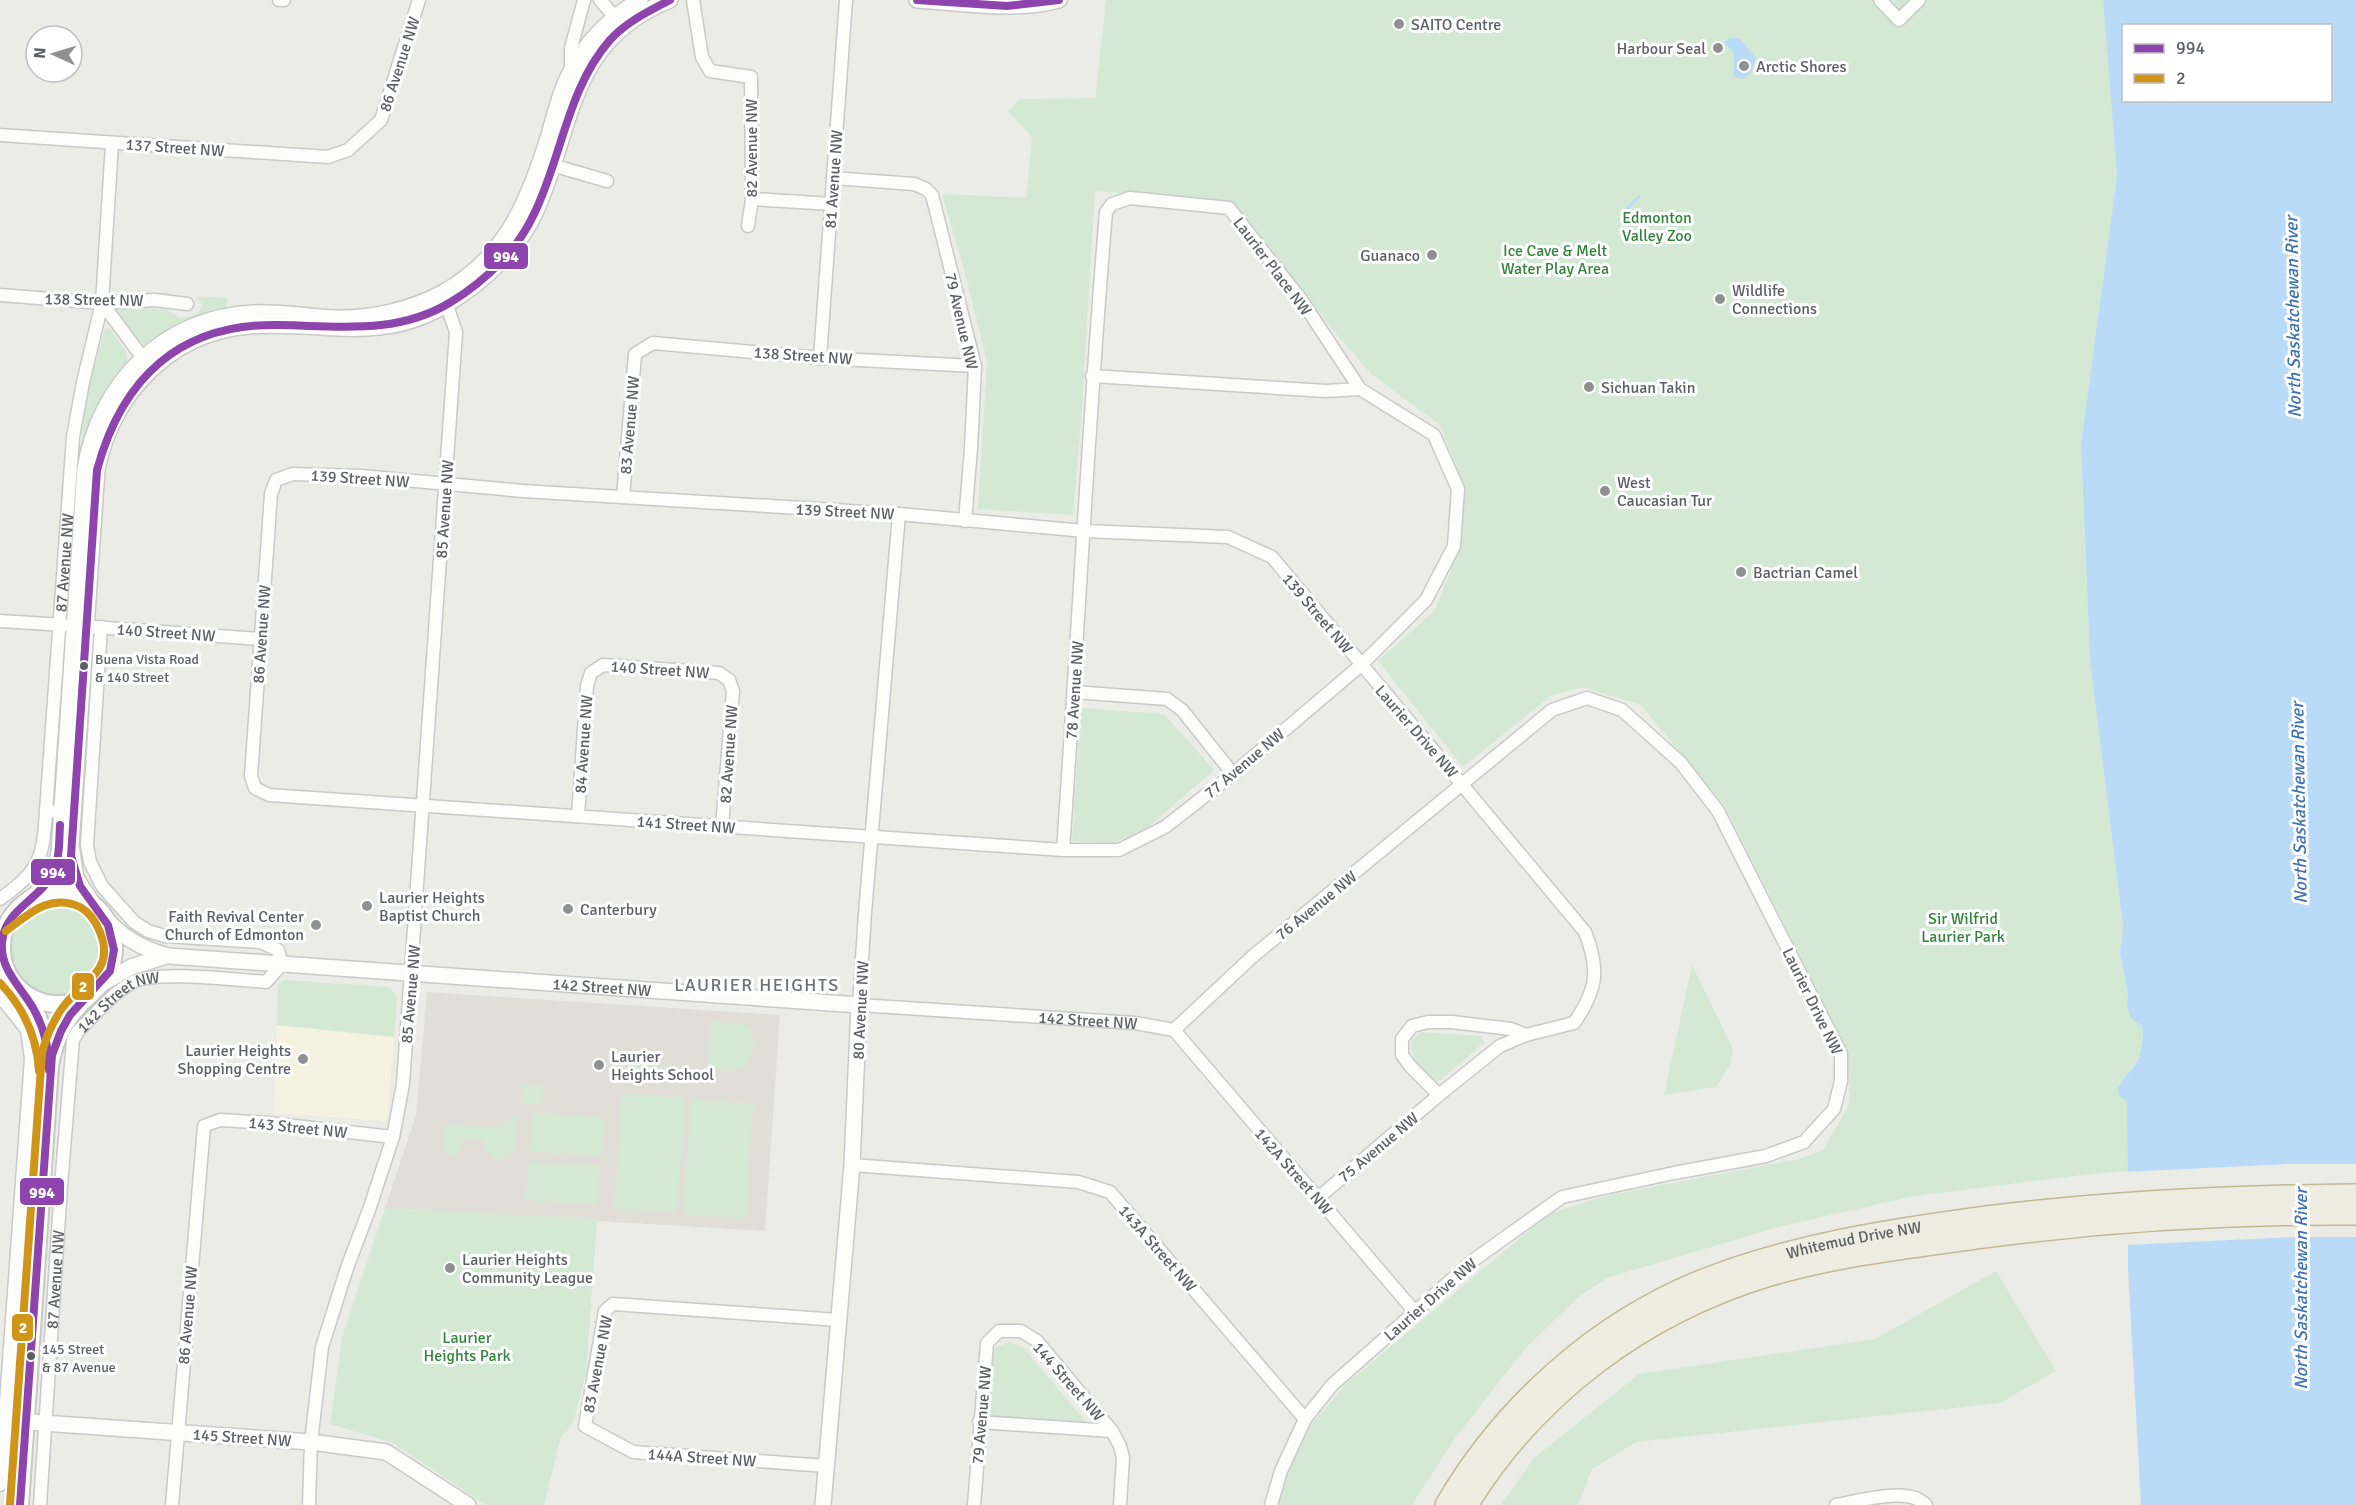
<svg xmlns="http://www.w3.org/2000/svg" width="2356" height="1505" font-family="Signika,sans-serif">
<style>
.commercial{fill:#f6f2e0}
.education{fill:#e0ded6}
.green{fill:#d4e9d3}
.water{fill:#badbf8;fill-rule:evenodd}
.pier{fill:#ecece7}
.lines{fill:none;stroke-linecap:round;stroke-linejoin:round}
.stream{stroke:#badbf8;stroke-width:3}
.minor-casing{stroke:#c9c9c9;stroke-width:15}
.tertiary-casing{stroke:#c9c9c9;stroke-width:18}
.secondary-casing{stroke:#c8c9c7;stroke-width:20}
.motorway-casing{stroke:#c4b893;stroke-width:24}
.minor{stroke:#fcfcfb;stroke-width:12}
.tertiary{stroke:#fcfcfb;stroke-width:15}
.secondary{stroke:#fcfcfb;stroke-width:16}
.motorway{stroke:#efede1;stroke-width:21}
.bus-1-casing{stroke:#fff;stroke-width:12}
.bus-2-casing{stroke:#fff;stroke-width:12}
.bus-1{stroke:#8e44ad;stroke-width:8}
.bus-2{stroke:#d09419;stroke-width:8}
.poi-dot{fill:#8e9192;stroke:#fff;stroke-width:2}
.bus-dot{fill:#5c6065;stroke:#fff;stroke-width:2}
.labels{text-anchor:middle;stroke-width:6;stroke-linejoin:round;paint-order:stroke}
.bus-label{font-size:14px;fill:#5c6065;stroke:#fff;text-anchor:start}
.poi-label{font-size:16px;fill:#5c6065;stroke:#fff;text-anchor:start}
.street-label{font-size:16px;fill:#5c6065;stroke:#fff}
.park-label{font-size:16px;fill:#33843b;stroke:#fff}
.water-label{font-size:18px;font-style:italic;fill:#3f73b3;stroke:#fff}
.neighbourhood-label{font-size:18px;letter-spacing:1.5px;fill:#6d7277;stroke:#fff}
.line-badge{stroke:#fff;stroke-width:2}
.badge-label{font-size:16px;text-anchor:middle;font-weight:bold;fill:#fff}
</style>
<rect width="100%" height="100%" fill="#ecece7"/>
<path class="commercial" d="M277 1025 394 1037 387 1121 274 1113Z"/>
<path class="education" d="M427 992 780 1015 765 1231 385 1208 416 1115Z"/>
<g class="green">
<path d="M1106 0H2103L2117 176 2081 444 2090 660 2123 926 2120 954 2128 994 2127 1005C2131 1011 2137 1018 2141 1025 2152 1046 2131 1069 2119 1084L2127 1100V1171L2081 1175 1915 1196 1782 1226 1607 1278 1577 1298 1524 1350 1453 1441 1412 1505H1276L1289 1469 1313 1422 1346 1384 1549 1214 1605 1196 1799 1159 1823 1150 1850 1103 1846 1048 1726 808 1641 705 1583 687 1552 695 1463 767 1378 661 1435 610 1460 547 1465 488 1440 425 1371 374 1333 330 1236 205 1095 191 1081 424 1073 515 978 509 987 361 965 273 942 194 1026 198 1032 137 1008 111 1020 99 1095 98Z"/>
<path d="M197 297 228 298 226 307 209 311 203 316 150 345C133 346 126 327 118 314L120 308 166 309 180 318C190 316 198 315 203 306Z"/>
<path d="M105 328 110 329 126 352 127 365 80 464 78 463 88 391Z"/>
<path d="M1081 708 1164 714 1214 770 1148 827 1113 843 1072 841Z"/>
<circle cx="58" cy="948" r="48"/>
<path d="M1692 965 1733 1049 1730 1065 1716 1087 1664 1095Z"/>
<path d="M285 980 390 987 397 996 394 1037 277 1025 278 985Z"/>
<path d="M714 1022 747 1025C766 1054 740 1083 710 1064L711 1025Z"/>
<path d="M1421 1032 1481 1036 1484 1043 1438 1082C1423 1069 1411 1062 1411 1041Z"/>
<path d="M629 1064 674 1067 673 1076 628 1073Z"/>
<path d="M522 1085 543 1086 542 1104 521 1103Z"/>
<path d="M622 1094 685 1098 677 1213 614 1208Z"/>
<path d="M691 1100 753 1104 746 1218 683 1214Z"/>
<path d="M533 1113 604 1118 601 1156 530 1151Z"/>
<path d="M517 1116 514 1151 498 1162 486 1150V1141L467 1139 462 1144 459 1155 446 1154 443 1149 444 1125 497 1128Z"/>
<path d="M529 1162 600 1166 598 1205 526 1200Z"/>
<path d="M385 1208 597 1219 586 1374 573 1424 561 1437 544 1505H486L393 1443 330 1424 342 1338Z"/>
<path d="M1996 1271 2056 1371 2000 1403 1636 1442 1592 1469 1578 1505H1501L1534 1458 1639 1374 1875 1339Z"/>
<path d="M1010 1342 1023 1347 1086 1422 987 1417 993 1355 996 1347Z"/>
</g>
<g class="water">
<path d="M2103 0H2356V1505H2141L2128 1270 2127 1101C2105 1091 2129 1075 2136 1063 2142 1052 2144 1039 2142 1026L2130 1018 2127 1005 2128 994 2120 954 2123 926 2090 660 2081 444 2117 176ZM2124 26H2330V100H2124Z"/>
<path d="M1730 38H1739L1756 58 1751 73 1743 79 1734 77V53L1723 42Z"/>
</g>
<path class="pier" d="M2288 1164H2356V1237H2295L2125 1245 2124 1172Z"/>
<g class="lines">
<path class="stream" d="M1623 212 1639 197"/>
<defs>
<g id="minor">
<path d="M279 0H284"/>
<path d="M600 0 621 24"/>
<path d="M693 0 702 57 710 71 751 77 752 199 748 226"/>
<path d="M1880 0 1899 20 1919 0"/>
<path d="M571 72V48L584 0"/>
<path d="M0 135 328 157 348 150 381 120 419 0"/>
<path d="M545 163 607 181"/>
<path d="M833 178 914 184 926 189 932 195 975 366 971 448 965 521"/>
<path d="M752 199 832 204"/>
<path d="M0 295 102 303 155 300 187 304"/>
<path d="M102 303 148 365"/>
<path d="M820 358 846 0"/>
<path d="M1092 376 1326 391 1360 389"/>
<path d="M623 497 635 354 653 343 820 358 975 366"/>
<path id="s1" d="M899 514 865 913 859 1005 1135 1023 1174 1030"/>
<path d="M0 621 64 625"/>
<path d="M94 627 260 639"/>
<path d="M1074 692 1167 699 1182 710 1233 774"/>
<path id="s2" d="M61 812 46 811 73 437 83 382 102 303 112 143"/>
<path d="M578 816 587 686 591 673 603 665 719 673 729 680 733 691 722 827"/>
<path d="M1063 850C1078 637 1088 425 1106 212L1112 204 1130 198 1229 208 1302 301 1360 389 1434 435 1458 489 1454 546 1426 600 1361 665 1233 774 1165 827 1119 850H1063L269 795 255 788 251 776 271 494 276 480 293 474 361 476 523 491 899 514 1085 531 1228 537 1272 557 1585 932C1600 970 1597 990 1574 1023L1526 1035 1511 1029 1452 1022H1428L1412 1026 1402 1039V1055L1411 1067 1439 1095"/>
<path d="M0 899C40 870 43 859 46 811"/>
<path d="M0 996 27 1030 31 1058 0 1485"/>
<path d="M1174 1030 1252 957 1552 710 1587 698 1622 710 1681 763 1718 811 1841 1054V1081L1834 1109 1804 1142 1766 1156 1674 1173 1562 1197 1475 1259 1332 1385 1305 1419 1281 1471 1271 1505"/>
<path d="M1174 1030 1415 1312"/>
<path d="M852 1165 1078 1182 1110 1192 1305 1419"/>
<path d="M1318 1198 1439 1095 1500 1046 1526 1035"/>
<path d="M979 1422 1112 1431"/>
<path d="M826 1466 633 1452 585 1426 605 1311 613 1304 838 1320"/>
<path id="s3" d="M40 1505 61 1186 73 1040 78 1031C95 1015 112 993 133 982 156 970 236 980 266 982L282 964 278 950 260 942 165 936 148 931 134 922 102 886 90 862 87 845 101 627"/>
<path d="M172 1505 204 1126 220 1120 268 1123 393 1137"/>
<path d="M309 1505 311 1442 322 1347 348 1265 369 1210 393 1137 403 1084 456 332 444 297"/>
<path d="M974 1505 987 1343 999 1331H1021L1037 1341 1112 1431 1120 1446 1123 1458 1120 1505"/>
<path d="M1836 1505C1859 1501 1909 1486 1926 1505"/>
</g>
<g id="tertiary">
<path d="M917 0C964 3 1014 12 1059 0"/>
<path d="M28 900C45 888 55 873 59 852L85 469C99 383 164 317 253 313 280 311 308 317 335 318 372 319 411 310 444 292 507 256 528 201 549 135 555 113 561 90 571 71 587 41 611 17 640 0"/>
<path d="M91 901 76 878 71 845 97 470C112 394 170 332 250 326 321 320 380 346 449 303 483 282 518 250 535 213 574 128 567 41 670 0"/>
<path id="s4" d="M101 913C119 936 141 949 169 956L859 1005 852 1165 823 1505"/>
<path d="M103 983 131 967 166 956"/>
<path d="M0 1420 311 1442 386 1452 468 1505"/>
</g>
<g id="secondary">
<circle cx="58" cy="948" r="56"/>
<path d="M24 994C38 1013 47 1035 49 1059"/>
<path d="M20 1505 50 1066C55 1036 68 1013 91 994"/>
</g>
<g id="motorway">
<path id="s5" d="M1446 1505C1503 1407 1595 1324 1701 1281 1791 1245 1890 1230 1987 1217 2109 1202 2232 1196 2356 1195"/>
<path d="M1467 1505C1536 1393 1644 1313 1770 1275 1839 1255 1912 1247 1983 1237 2107 1221 2231 1213 2356 1214"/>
</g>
</defs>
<use href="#minor" class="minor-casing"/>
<use href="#tertiary" class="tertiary-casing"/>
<use href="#secondary" class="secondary-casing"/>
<use href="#motorway" class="motorway-casing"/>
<use href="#minor" class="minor"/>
<use href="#tertiary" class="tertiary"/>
<use href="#secondary" class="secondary"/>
<use href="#motorway" class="motorway"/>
<defs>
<g id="bus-1">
<path d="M917 0 1007 6 1059 0"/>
<path d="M49 1070C49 1048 44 1027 33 1008 21 987 0 970 2 943 4 910 38 901 52 875 60 859 59 842 60 825"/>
<path d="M20 1505 52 1055 61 1031 70 1015 110 971 114 950 108 925 80 886 71 856 97 470C122 378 180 323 279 325 339 326 397 335 451 302 485 281 517 251 534 214 562 157 567 89 610 40 626 22 649 11 670 0"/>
</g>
<g id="bus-2">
<path d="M6 931C29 914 50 893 80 907 89 912 96 922 100 932 116 972 82 981 63 1007 53 1021 46 1037 42 1053L10 1504"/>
<path d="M0 983C24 1008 37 1037 39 1071"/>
</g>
</defs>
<use href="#bus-1" class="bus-1-casing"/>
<use href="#bus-2" class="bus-2-casing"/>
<use href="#bus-1" class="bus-1"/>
<use href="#bus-2" class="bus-2"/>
</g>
<g class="poi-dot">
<circle cx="1399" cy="24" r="6"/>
<circle cx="1718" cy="48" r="6"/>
<circle cx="1744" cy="66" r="6"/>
<circle cx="1432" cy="255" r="6"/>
<circle cx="1720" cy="299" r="6"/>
<circle cx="1589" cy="387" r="6"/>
<circle cx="1605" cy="491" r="6"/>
<circle cx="1741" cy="572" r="6"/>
<circle cx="367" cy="906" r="6"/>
<circle cx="568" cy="909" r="6"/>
<circle cx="316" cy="925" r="6"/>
<circle cx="303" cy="1059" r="6"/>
<circle cx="599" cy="1065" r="6"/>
<circle cx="450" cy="1268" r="6"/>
</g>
<g class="bus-dot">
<circle cx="84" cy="666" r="5"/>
<circle cx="31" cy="1356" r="5"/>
</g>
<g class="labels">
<g class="bus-label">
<text x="95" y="664">Buena Vista Road<tspan x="95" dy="18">&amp; 140 Street</tspan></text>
<text x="42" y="1354">145 Street<tspan x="42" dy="18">&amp; 87 Avenue</tspan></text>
</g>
<g class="poi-label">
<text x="1411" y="30">SAITO Centre</text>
<text x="1706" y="54" text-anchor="end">Harbour Seal</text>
<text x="1756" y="72">Arctic Shores</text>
<text x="1420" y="261" text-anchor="end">Guanaco</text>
<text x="1732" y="296">Wildlife<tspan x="1732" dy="18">Connections</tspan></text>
<text x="1601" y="393">Sichuan Takin</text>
<text x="1617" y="488">West<tspan x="1617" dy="18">Caucasian Tur</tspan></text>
<text x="1753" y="578">Bactrian Camel</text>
<text x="379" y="903">Laurier Heights<tspan x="379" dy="18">Baptist Church</tspan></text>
<text x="580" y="915">Canterbury</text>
<text x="304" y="922" text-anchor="end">Faith Revival Center<tspan x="304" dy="18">Church of Edmonton</tspan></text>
<text x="291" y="1056" text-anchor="end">Laurier Heights<tspan x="291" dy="18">Shopping Centre</tspan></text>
<text x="611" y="1062">Laurier<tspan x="611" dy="18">Heights School</tspan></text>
<text x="462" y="1265">Laurier Heights<tspan x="462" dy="18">Community League</tspan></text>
</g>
<g class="street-label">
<text transform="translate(399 64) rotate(-72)" y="6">86 Avenue NW</text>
<text transform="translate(175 147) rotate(4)" y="6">137 Street NW</text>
<text transform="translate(751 148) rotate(-90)" y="6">82 Avenue NW</text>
<text transform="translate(833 179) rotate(-86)" y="6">81 Avenue NW</text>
<text transform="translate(1273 266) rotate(53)" y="6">Laurier Place NW</text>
<text transform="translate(94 299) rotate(1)" y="6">138 Street NW</text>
<text transform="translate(962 321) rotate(77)" y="6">79 Avenue NW</text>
<text transform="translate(803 355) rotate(4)" y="6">138 Street NW</text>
<text transform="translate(629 425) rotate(-85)" y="6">83 Avenue NW</text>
<text transform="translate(360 478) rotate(4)" y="6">139 Street NW</text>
<text transform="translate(444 509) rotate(-86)" y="6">85 Avenue NW</text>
<text transform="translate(845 511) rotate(3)" y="6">139 Street NW</text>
<text dy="6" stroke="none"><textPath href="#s2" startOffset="264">87 Avenue NW</textPath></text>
<text transform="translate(1318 613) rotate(50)" y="6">139 Street NW</text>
<text transform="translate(166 632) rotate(4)" y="6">140 Street NW</text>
<text transform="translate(261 634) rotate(-86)" y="6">86 Avenue NW</text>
<text transform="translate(660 669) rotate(4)" y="6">140 Street NW</text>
<text transform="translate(1074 690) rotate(-86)" y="6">78 Avenue NW</text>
<text transform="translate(1417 731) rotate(49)" y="6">Laurier Drive NW</text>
<text transform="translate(583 744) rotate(-86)" y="6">84 Avenue NW</text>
<text transform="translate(728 754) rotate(-86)" y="6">82 Avenue NW</text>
<text transform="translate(1244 763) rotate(-40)" y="6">77 Avenue NW</text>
<text transform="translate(686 824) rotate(4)" y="6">141 Street NW</text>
<text transform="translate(1316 905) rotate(-39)" y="6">76 Avenue NW</text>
<text dy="6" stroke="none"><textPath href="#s4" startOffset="516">142 Street NW</textPath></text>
<text transform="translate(410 994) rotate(-85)" y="6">85 Avenue NW</text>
<text transform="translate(1813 1001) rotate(64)" y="6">Laurier Drive NW</text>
<text dy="6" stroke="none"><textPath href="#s3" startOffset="528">142 Street NW</textPath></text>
<text transform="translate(860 1010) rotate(-87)" y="6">80 Avenue NW</text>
<text dy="6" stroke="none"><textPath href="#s1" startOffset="722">142 Street NW</textPath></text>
<text transform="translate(298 1127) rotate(6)" y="6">143 Street NW</text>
<text transform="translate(1378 1147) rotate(-40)" y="6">75 Avenue NW</text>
<text transform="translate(1294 1171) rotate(49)" y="6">142A Street NW</text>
<text dy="6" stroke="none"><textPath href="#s5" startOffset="504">Whitemud Drive NW</textPath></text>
<text transform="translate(1158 1248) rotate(49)" y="6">143A Street NW</text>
<text dy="6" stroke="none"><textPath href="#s3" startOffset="226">87 Avenue NW</textPath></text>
<text transform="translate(1430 1299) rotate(-41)" y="6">Laurier Drive NW</text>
<text transform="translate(187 1315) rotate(-85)" y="6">86 Avenue NW</text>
<text transform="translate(597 1364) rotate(-79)" y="6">83 Avenue NW</text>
<text transform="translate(1069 1381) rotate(49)" y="6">144 Street NW</text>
<text transform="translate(981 1415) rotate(-85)" y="6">79 Avenue NW</text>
<text transform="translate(242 1437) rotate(4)" y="6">145 Street NW</text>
<text transform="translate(702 1457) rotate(4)" y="6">144A Street NW</text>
</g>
<g class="park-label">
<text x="1657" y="223">Edmonton<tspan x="1657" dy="18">Valley Zoo</tspan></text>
<text x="1555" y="256">Ice Cave &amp; Melt<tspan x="1555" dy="18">Water Play Area</tspan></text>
<text x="1963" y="924">Sir Wilfrid<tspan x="1963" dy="18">Laurier Park</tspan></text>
<text x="467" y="1343">Laurier<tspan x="467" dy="18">Heights Park</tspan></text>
</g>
<g class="water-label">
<text transform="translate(2293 317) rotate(-91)" y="6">North Saskatchewan River</text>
<text transform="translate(2299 803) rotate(-91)" y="6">North Saskatchewan River</text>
<text transform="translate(2301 1289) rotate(-90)" y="6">North Saskatchewan River</text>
</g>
<g class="neighbourhood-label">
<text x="757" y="991">LAURIER HEIGHTS</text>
</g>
</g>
<g class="line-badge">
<rect x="483" y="242" width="46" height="28" rx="6" fill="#8e44ad"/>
<rect x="30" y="858" width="46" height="28" rx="6" fill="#8e44ad"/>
<rect x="71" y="972" width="24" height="29" rx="6" fill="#d09419"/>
<rect x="19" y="1177" width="46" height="29" rx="6" fill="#8e44ad"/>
<rect x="11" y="1313" width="23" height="29" rx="6" fill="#d09419"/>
</g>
<g class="badge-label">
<text x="506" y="262">994</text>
<text x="53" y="878">994</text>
<text x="83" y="992">2</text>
<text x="42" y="1198">994</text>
<text x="23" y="1333">2</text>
</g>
<rect x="2122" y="24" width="210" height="78" fill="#ffffff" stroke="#bebfc1" stroke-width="1.5"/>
<rect x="2134" y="44" width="30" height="9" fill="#8e44ad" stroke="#bebfc1" stroke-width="1.5"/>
<text x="2176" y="54" font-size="18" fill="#5c6065">994</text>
<rect x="2134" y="74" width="30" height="9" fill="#d09419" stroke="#bebfc1" stroke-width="1.5"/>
<text x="2176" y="84" font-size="18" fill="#5c6065">2</text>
<g transform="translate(54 54) rotate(274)"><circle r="28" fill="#ffffff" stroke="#bebfc1" stroke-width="1.5"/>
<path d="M0-4.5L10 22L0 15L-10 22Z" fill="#8e9192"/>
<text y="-9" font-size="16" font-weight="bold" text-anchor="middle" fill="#5c6065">N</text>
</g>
</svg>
